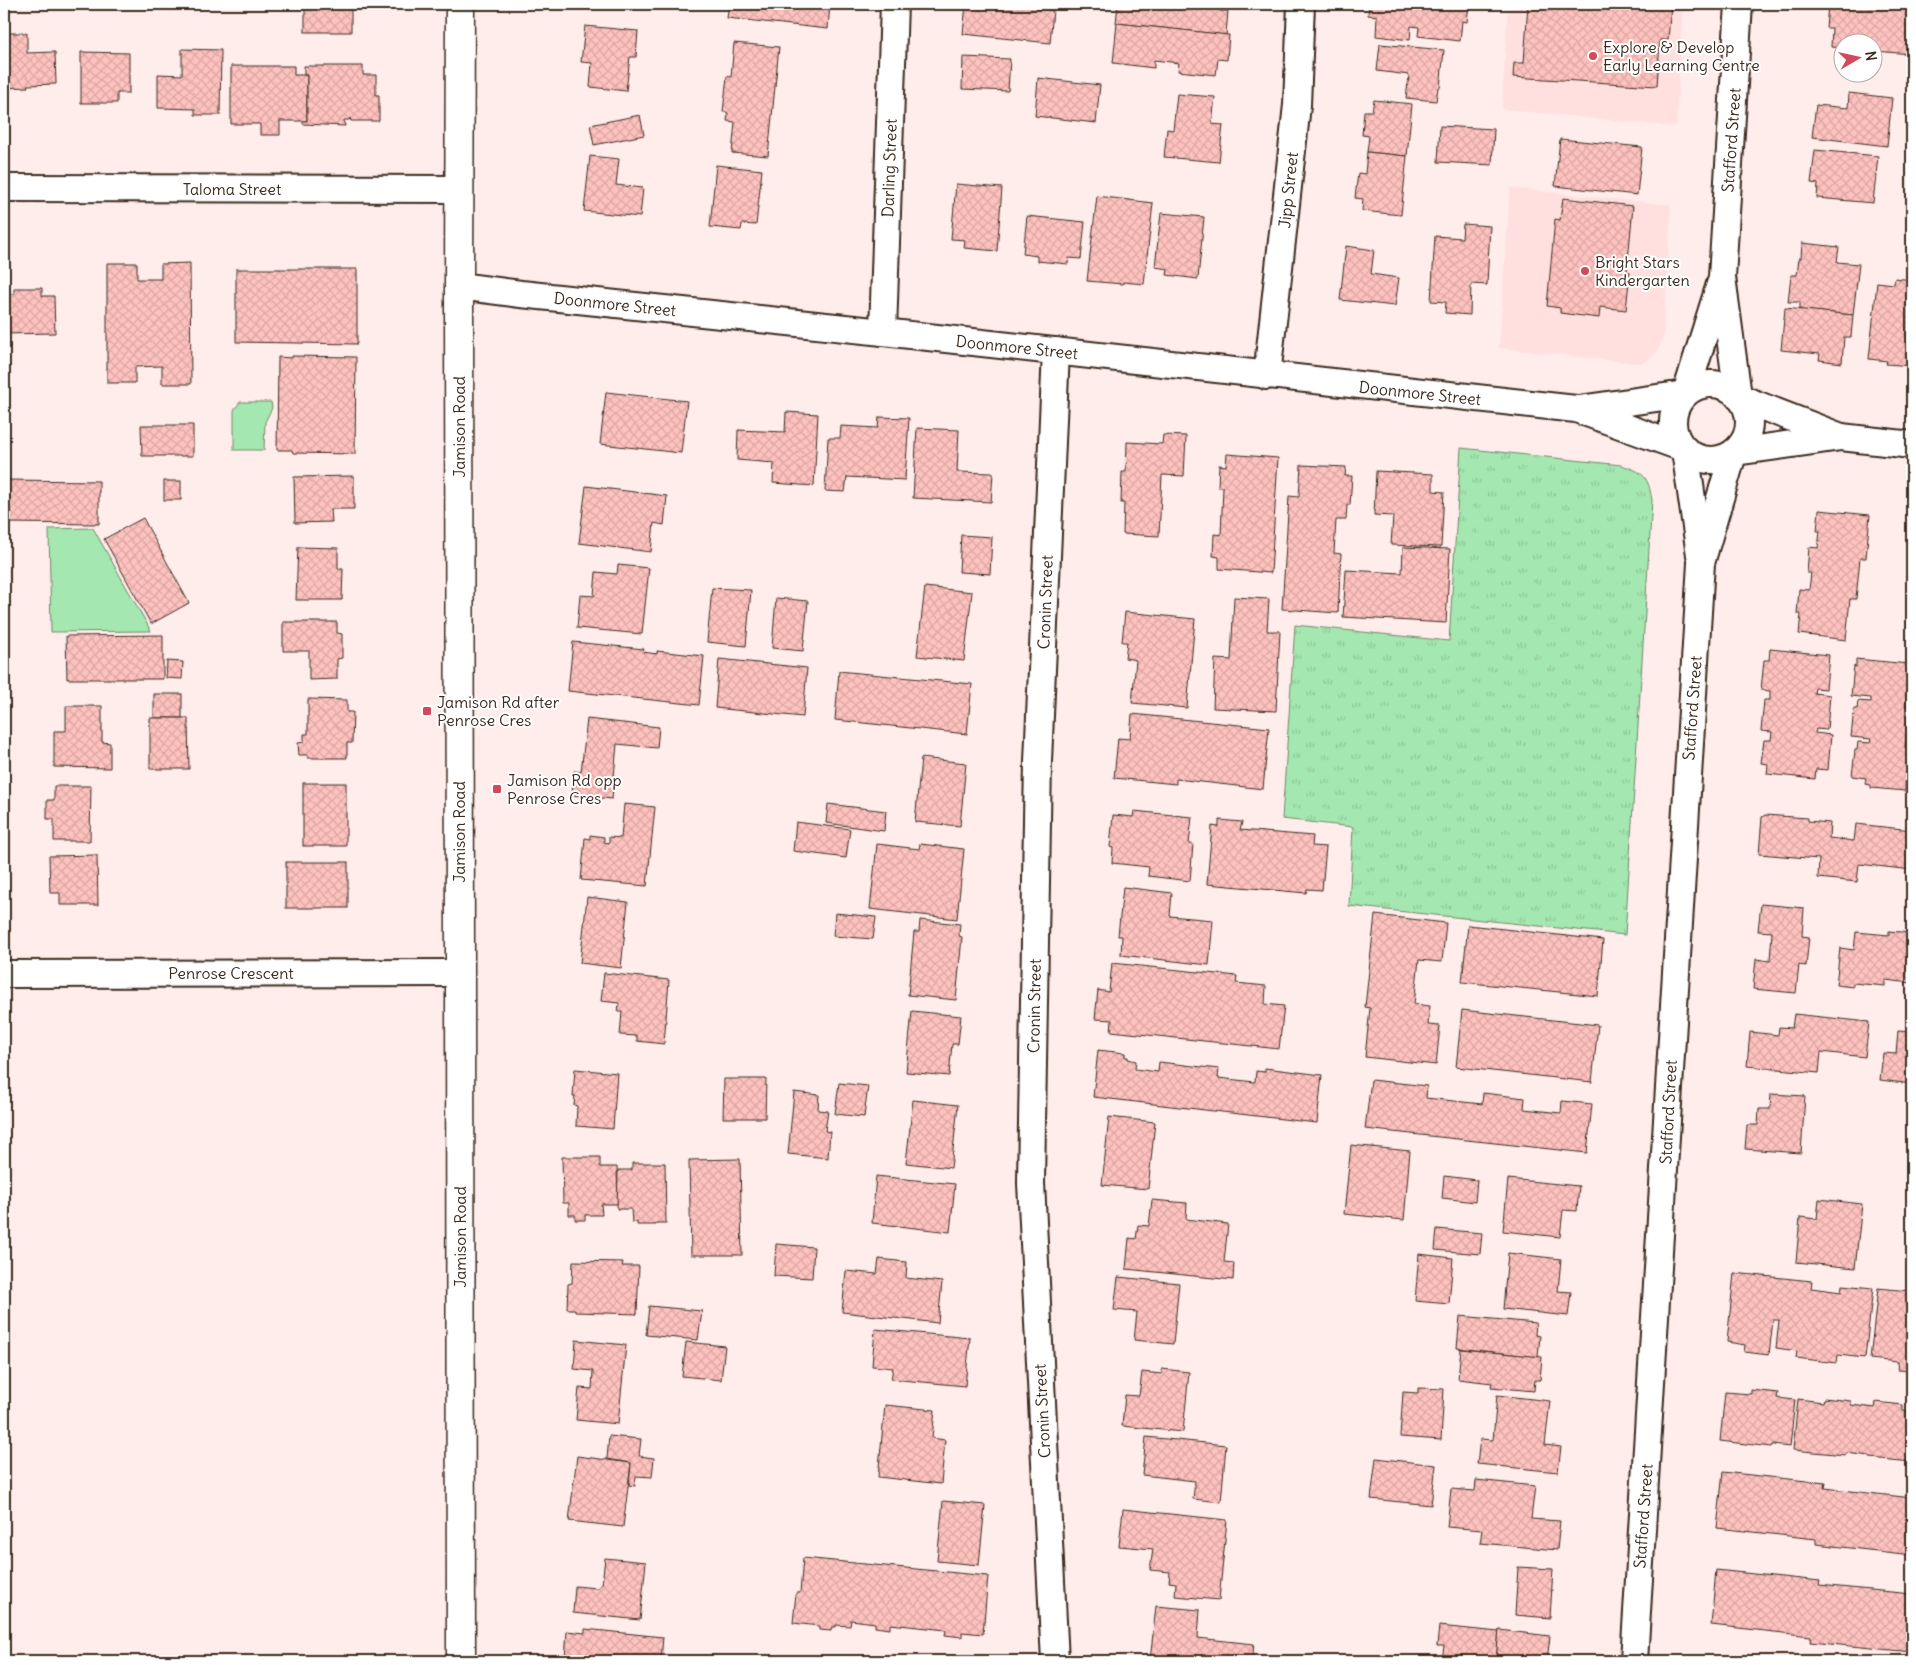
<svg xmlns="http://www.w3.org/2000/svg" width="1916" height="1665" font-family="Delius,sans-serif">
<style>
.built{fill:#ffe0de}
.grass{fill:url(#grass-tufts);stroke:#708868}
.garden{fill:#a4e7b1;stroke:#708868}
.building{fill:url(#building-cross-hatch);stroke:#3b2a1e}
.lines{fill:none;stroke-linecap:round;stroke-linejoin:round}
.minor-casing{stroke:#3b2a1e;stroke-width:30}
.secondary-casing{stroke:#3b2a1e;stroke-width:31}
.minor{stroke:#fff;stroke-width:26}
.secondary{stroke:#fff;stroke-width:28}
.poi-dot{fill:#d1495b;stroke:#fff;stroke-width:2}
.labels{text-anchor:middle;stroke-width:4;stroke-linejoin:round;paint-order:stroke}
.poi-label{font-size:16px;fill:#3b2a1e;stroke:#fff;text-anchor:start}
.street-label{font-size:16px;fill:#3b2a1e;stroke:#fff}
</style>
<defs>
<pattern id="grass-tufts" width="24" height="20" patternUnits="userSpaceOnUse" patternTransform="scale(1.25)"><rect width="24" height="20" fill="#a4e7b1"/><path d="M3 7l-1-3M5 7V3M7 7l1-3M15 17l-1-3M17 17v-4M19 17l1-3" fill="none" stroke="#8ec698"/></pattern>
<pattern id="building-cross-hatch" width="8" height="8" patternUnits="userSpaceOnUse" patternTransform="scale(1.25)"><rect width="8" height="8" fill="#fec2bf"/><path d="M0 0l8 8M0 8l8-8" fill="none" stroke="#dba7a4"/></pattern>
</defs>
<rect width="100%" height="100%" fill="#ffedec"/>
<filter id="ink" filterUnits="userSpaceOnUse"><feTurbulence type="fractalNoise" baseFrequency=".02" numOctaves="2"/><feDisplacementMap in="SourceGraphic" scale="10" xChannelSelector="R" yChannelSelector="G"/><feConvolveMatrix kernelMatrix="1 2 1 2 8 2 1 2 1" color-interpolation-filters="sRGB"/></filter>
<g filter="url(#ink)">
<g class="built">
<path d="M1508 4H1683L1676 127 1502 109Z"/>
<path d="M1510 188 1671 205 1663 337 1657 352 1649 359 1642 363H1634L1499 348Z"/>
</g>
<path class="grass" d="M1461 448 1621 465C1644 472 1648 476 1652 500L1625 935 1349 906 1353 827 1282 819 1295 625 1449 641Z"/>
<g class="garden">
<path d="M240 402H271L272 408 265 422 264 450H234V410Z"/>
<path d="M93 528 151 631 51 632 49 529Z"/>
</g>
<g class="building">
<rect x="305" y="4" width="46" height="28"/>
<path d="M571 4H613V8Z"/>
<path d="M729 4H830L828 29 727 18Z"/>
<path d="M966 4H1036L1035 8 1053 10 1050 43 963 34Z"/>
<path d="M1118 4H1220V11H1228L1226 35 1116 23Z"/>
<path d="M1369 4H1469L1467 22 1462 21 1460 41 1418 36 1419 27 1411 26 1410 40 1376 36 1377 16 1368 15Z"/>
<path d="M1528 4H1671L1668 40H1660L1657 86 1513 77 1514 63H1524Z"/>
<path d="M1828 4 1912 10V54L1874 51V42H1844V48L1831 47 1832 28H1826Z"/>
<path d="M1117 23 1229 35 1227 60 1218 59 1216 75 1178 71 1179 63 1154 60V68L1113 63Z"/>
<path d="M585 26 638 31 636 57H630L626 91 590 87 592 63 581 62Z"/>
<path d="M4 33H27V53L55 52 56 84 27 85 28 87 4 88Z"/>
<path d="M734 43 779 47 768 156 732 153 735 122 727 121 728 113 723 112 727 76 731 77Z"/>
<path d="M1380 44 1444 50 1440 88H1438L1436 101 1406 98 1409 75 1377 71Z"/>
<path d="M182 49 221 50 220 115H195V109L158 108V74L182 75Z"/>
<path d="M81 52 129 53V93H117V103H81Z"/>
<path d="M963 57 1010 59 1008 91 962 89Z"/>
<path d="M231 66H294V75H307V121H280V135H260V124H231Z"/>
<path d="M304 66H363V75H376V95H379V121H351L350 118 349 120H344L345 126 303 124V121H307V75H304Z"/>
<path d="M1038 78 1100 85 1096 123 1035 116Z"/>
<path d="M1849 93 1892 98 1887 146 1812 137 1816 105 1848 108Z"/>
<path d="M1177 94 1215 97 1212 124 1223 125 1219 162 1164 157 1167 129 1173 130Z"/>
<path d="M1374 100 1412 104 1407 156 1367 152 1369 136 1362 135 1364 111H1372Z"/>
<path d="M640 115 644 135 594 145 590 125Z"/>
<path d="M1440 126 1494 129 1492 165 1438 162Z"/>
<path d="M1560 139 1642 147 1637 195 1555 186Z"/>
<path d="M1815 150 1878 156 1873 203 1817 198 1818 184 1811 183Z"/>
<path d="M1367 152 1407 156 1401 215 1362 211 1363 199 1355 198 1358 173 1365 174Z"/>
<path d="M590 156 619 159 616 185 643 188 640 217 584 211Z"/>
<path d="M716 165 762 170 756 225 742 224 741 230 710 227Z"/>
<path d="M956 184 1002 188 997 251 964 248 965 240 951 239Z"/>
<path d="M1097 196 1153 203 1144 284 1123 282V284L1087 281Z"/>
<path d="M1563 198 1633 206 1627 272H1630L1626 310 1600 307 1599 318 1560 313V308L1547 306 1555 219 1560 220Z"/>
<path d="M1161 213 1204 217 1198 279 1167 275 1168 269 1155 267Z"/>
<path d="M1027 216 1085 222 1081 259 1069 258 1068 264 1037 261V256L1023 254Z"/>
<path d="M1463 224 1490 226 1487 285 1471 284 1470 315 1445 313 1446 302 1431 301 1435 236 1462 238Z"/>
<path d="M1802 243 1839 247 1837 262 1859 264 1853 315 1800 310V302H1788L1791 275H1797L1799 258H1801Z"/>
<path d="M1346 246 1374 250 1371 274 1399 278 1395 306 1340 300Z"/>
<path d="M107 263H137V279H161V264L190 263 191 384H162V366L135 367V383H107Z"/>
<path d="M236 269H357V344L236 342Z"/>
<path d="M1895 278 1912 280V366L1886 364 1887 361 1869 359 1877 282 1894 284Z"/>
<path d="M14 288H42V296H54L55 333 4 334V294H14Z"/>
<path d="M1785 308 1853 315 1851 337H1844L1842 363 1819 360 1820 354 1781 350Z"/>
<path d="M292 356 356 357 355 454 293 453 292 450H277L278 357 292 358Z"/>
<path d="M606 392 687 401 681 453 600 444Z"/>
<path d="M786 412 818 414 814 486 773 483 774 463 737 460 738 430 785 432Z"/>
<path d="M879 417 909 418 905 480 847 477 845 492 825 491 828 438H840L841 426 878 428Z"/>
<path d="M141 425H193V456H142Z"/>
<path d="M917 428 959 430 957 472 993 473 991 502 913 498Z"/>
<path d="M1163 435 1186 436 1184 476 1162 475 1159 536 1123 534 1124 503H1121L1122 472H1126L1127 442 1162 444Z"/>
<path d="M1227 454 1278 458 1271 573 1219 569V557L1213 556 1214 534 1221 535 1223 487H1218L1219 465 1226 466Z"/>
<path d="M1301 465 1346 467 1345 476H1352L1350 505H1347L1346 520H1336L1334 553 1341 554 1338 613 1282 609 1289 496 1299 497Z"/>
<path d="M1376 471 1433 474V491L1444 492 1441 547 1391 545 1393 516 1374 515Z"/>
<path d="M354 476V509H331L332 522 295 523 294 477Z"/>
<path d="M4 480 99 481V524L4 523Z"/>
<rect x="164" y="481" width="17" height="19"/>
<path d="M586 486 667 496 664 525 654 523 651 552 579 543Z"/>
<path d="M1819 510 1870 515 1866 558H1860L1856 599H1850L1846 640 1799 634 1801 614H1797L1799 589 1809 590 1811 573H1807L1809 547 1818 548 1820 531H1817Z"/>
<path d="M143 518 189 603 151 624 104 539Z"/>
<path d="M961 535 992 537 990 574 959 572Z"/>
<path d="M298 547 338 548V569H343L342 600H296Z"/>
<path d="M1403 547 1450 549 1446 623 1343 617 1346 570 1402 573Z"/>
<path d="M618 565 649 568 642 634 577 628 580 595 594 596 596 572 617 574Z"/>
<path d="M925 587 972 592 964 661 917 656Z"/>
<path d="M712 588 751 590 746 646 707 642Z"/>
<path d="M1234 597 1269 599 1267 631H1280L1276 711 1213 708 1215 659 1231 660Z"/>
<path d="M776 598 808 601 803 651 772 648Z"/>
<path d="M1125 612 1195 619 1187 708 1132 703 1136 660 1125 658 1127 642H1122Z"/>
<path d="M283 622H337V633L342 634V658L337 659V679L309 680V651H283Z"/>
<path d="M163 635V679H67L66 636Z"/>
<path d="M573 642 644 649 643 652 657 654V651L704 656 699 705 568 691Z"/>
<path d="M1770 649 1829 655 1826 689 1815 688 1814 693 1830 695 1827 730 1816 729 1815 733 1831 735 1828 770 1816 769 1815 779 1767 774 1768 764 1761 763 1764 740H1771L1772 732 1761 731 1764 700H1770V691L1761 690 1764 660H1769Z"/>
<path d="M719 659 807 668 803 717 715 708Z"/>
<path d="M1856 659 1909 664 1906 706 1909 707 1905 748H1909L1905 791 1871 788V785L1865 784 1866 778 1852 776 1855 750H1857L1858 742 1870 743 1871 739 1851 737 1854 709H1857L1858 701 1871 702V698L1851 696 1854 666 1856 667Z"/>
<path d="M167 661 183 662 182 679 166 678Z"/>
<path d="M839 671 972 684 967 734 835 720Z"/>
<rect x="154" y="694" width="28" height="24"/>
<path d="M308 699 347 700V712H353L352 743H347V758H308V755H299L298 743 304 742V734H308Z"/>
<path d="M66 706H102V742L110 743V768L54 767V731H66Z"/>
<path d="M1132 714 1269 728 1263 789 1176 779V784L1114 778 1118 738 1130 739Z"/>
<path d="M150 718H188L189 769H150Z"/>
<path d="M587 719 659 727 657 748 617 744 612 799 572 795 574 771 581 772Z"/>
<path d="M921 758 966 763 960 826 915 822Z"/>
<rect x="303" y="783" width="43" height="63"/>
<path d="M54 786H91L90 841H54V819H47V800H54Z"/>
<path d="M624 804 655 807 647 886 581 880 585 838 590 839V835L604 837V842L609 843V837L621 838Z"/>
<path d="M828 804 886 811 884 831 826 823Z"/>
<path d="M1134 811 1192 817 1189 844H1193L1190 881 1148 876 1149 867 1112 863 1113 848 1110 847 1113 815 1133 817Z"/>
<path d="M1765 815 1808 818V821L1830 823 1829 838 1854 841 1856 824 1912 830V870L1859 864 1857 882 1818 878 1819 859 1759 854 1762 817Z"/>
<path d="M1219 820 1242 822 1240 830 1313 836 1312 846 1326 847 1322 890 1307 889 1306 893 1207 884 1212 826 1219 827Z"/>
<path d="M796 822 850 829 846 858 793 851Z"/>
<path d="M877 844 919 849 920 844 964 849 957 919 870 909Z"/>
<path d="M97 855 98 905H60V893H50L49 856Z"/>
<rect x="286" y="862" width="62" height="46"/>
<path d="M1123 887 1172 893 1170 916 1213 920 1209 965 1121 955 1122 936H1118Z"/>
<path d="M587 897 628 902 621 968 580 963Z"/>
<path d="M1761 904 1804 908 1802 936 1809 937 1806 966 1799 965 1796 993 1753 989 1756 959 1770 961 1772 932 1758 931Z"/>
<path d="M835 913 876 917 873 939 833 936Z"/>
<path d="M1375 915 1446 923 1442 962 1419 960 1414 1004 1430 1006 1428 1025 1440 1026 1436 1065 1365 1057 1370 1008 1365 1007Z"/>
<path d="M920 920 960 924 959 936 962 937 956 1000 908 995 914 932H919Z"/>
<path d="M1468 925 1603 940 1598 996 1462 982Z"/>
<path d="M1889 931 1912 933V983L1885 980V986L1853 983V987L1836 985 1840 948 1854 950 1856 932 1889 935Z"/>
<path d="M1112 963 1237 976 1236 983 1266 986 1265 1004 1284 1006 1279 1049 1111 1031 1112 1020 1095 1019 1098 990 1109 992Z"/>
<path d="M604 973 669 980 664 1044 637 1041V1036L620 1035 622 1012H618L619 1003 601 1001Z"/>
<path d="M1462 1010 1598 1025 1592 1082 1456 1067Z"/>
<path d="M912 1011 961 1016 958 1044H952L949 1076 906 1072Z"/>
<path d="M1794 1014 1869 1022 1865 1057 1821 1052 1819 1073 1747 1066 1750 1032 1778 1035 1779 1027 1792 1028Z"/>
<path d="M1898 1031 1912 1032V1084L1880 1080 1883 1053 1896 1054Z"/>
<path d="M1098 1050 1125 1053V1057H1128V1059L1136 1061 1135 1069 1158 1072 1159 1062 1219 1069 1218 1078 1255 1082 1256 1071 1265 1072V1068L1322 1075 1317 1123 1093 1097Z"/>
<path d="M575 1069 617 1073 613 1129 576 1126 577 1106 574 1105 575 1096H573Z"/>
<path d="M724 1079H766L765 1118H723Z"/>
<path d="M1371 1080 1427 1086 1426 1098 1482 1104 1483 1093 1525 1098 1524 1109 1561 1113 1562 1101 1592 1104 1587 1153 1365 1129Z"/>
<path d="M839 1083 868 1086 864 1117 835 1114Z"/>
<path d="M794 1092 819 1095 818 1110 828 1111 825 1131 830 1132 828 1158 788 1154Z"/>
<path d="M1771 1094 1805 1096 1801 1153 1745 1149 1747 1125H1758L1759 1109H1770Z"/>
<path d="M913 1100 958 1105 951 1168 906 1163Z"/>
<path d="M1109 1117 1155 1122 1148 1189 1102 1185Z"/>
<path d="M1351 1145 1410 1151 1404 1220 1344 1214Z"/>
<path d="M562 1157H600V1167H617L618 1204H601L602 1215H585V1220H575V1215H569V1203H563Z"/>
<path d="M740 1159 742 1255H691L689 1160Z"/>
<path d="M632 1163H665L666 1223H656V1225H637V1222H632L631 1209H617L618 1170H632Z"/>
<path d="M876 1176 955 1184 950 1232 872 1223Z"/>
<path d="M1444 1176 1477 1180 1475 1202 1442 1198Z"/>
<path d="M1508 1179 1579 1186 1577 1211 1563 1210 1560 1237 1503 1231Z"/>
<path d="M1819 1199 1862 1204 1855 1268 1796 1262 1800 1217 1817 1219Z"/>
<path d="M1152 1200 1187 1203 1186 1219 1228 1224 1224 1262 1234 1263 1233 1280 1126 1269 1129 1238 1136 1239 1138 1225 1149 1226Z"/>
<path d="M1437 1229 1482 1233 1480 1254 1435 1250Z"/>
<path d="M776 1244 814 1247 812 1278 774 1276Z"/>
<path d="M1508 1253 1561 1259 1558 1291 1571 1292 1568 1316 1503 1309Z"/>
<path d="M1419 1254 1453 1258 1449 1304 1415 1301Z"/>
<path d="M879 1259 907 1262 906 1278 942 1282 938 1323 842 1312 846 1271 877 1274Z"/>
<path d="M573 1261 623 1262 622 1266H639L637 1314 575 1312V1309H567L568 1284 572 1283Z"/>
<path d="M1734 1273 1812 1281 1811 1288 1841 1292 1842 1285 1873 1288 1865 1358 1838 1355 1837 1363 1796 1358 1797 1351 1776 1348 1779 1320H1773L1769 1355 1744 1352 1745 1345 1727 1342Z"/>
<path d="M1118 1277 1179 1283 1173 1344 1134 1340 1137 1312 1114 1310Z"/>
<path d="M1878 1288 1910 1291 1909 1299 1912 1300V1371L1897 1370 1898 1362 1870 1359Z"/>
<path d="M649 1306 702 1311 698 1340 646 1335Z"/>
<path d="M1460 1316 1536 1323 1535 1335 1540 1336 1538 1357 1457 1348Z"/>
<path d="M875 1329 970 1338 965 1386 891 1379 893 1368 872 1366Z"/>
<path d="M576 1340 626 1345 618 1424 576 1420 579 1388 592 1389 593 1371 574 1369Z"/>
<path d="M686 1342 725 1346 721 1380 682 1376Z"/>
<path d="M1461 1349 1542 1357 1540 1380H1535L1534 1391 1491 1387 1492 1383 1458 1379Z"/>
<path d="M1162 1369 1189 1372 1183 1432 1122 1426 1125 1395 1139 1396 1142 1372 1162 1374Z"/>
<path d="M1418 1388 1444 1389 1441 1440 1400 1437 1403 1392 1418 1393Z"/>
<path d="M1751 1390 1778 1393 1777 1398 1795 1400 1790 1447 1772 1445 1771 1447 1720 1441 1725 1392 1751 1394Z"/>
<path d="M1497 1395 1550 1401 1545 1445 1561 1447 1558 1472 1477 1464 1480 1439 1493 1440Z"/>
<path d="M1824 1398 1851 1401V1405L1875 1408 1876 1402 1903 1405V1411L1912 1412V1462L1870 1458V1456L1846 1453 1845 1455 1793 1450 1798 1399 1823 1402Z"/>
<path d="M885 1405 935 1410 932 1438 945 1440 941 1484 878 1477Z"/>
<path d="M609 1436 641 1439 639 1456 654 1458 652 1477 636 1476 635 1486 629 1485 631 1463 607 1459Z"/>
<path d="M1146 1437 1226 1445 1221 1502 1193 1499 1195 1481 1142 1475Z"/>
<path d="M577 1456 631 1463 623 1527 569 1521Z"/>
<path d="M1376 1458 1436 1465 1431 1505 1371 1499Z"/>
<path d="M1723 1472 1826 1483 1825 1488 1912 1498V1555L1816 1544V1539L1717 1528Z"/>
<path d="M1476 1480 1535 1486 1531 1519 1560 1521 1557 1550 1480 1543 1482 1530 1447 1527 1451 1489 1475 1491Z"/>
<path d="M943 1501 985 1505 979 1565 937 1561Z"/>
<path d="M1123 1509 1227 1520 1219 1600 1175 1596 1176 1583 1169 1582 1170 1572 1150 1570 1153 1549 1119 1546Z"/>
<path d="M605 1558 646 1562 640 1620 573 1613 575 1586 597 1588 602 1584Z"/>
<path d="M803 1558 988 1576 983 1634 962 1632V1637L945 1635 946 1630 890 1624V1629L875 1627V1623L851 1620 850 1626 836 1625V1627H832L831 1631 819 1630V1626L793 1623 796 1593H800Z"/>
<path d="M1518 1567 1553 1569 1550 1618 1515 1615Z"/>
<path d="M1716 1570 1820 1581 1819 1585 1912 1594V1652L1810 1642 1811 1636 1711 1625Z"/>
<path d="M1156 1606 1200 1610 1198 1638 1254 1644 1252 1661H1150Z"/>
<path d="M1439 1626 1499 1632 1496 1661H1442L1444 1646H1437Z"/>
<path d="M585 1629 663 1637 661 1661H593L565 1658 567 1631 585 1633Z"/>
<path d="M1499 1630 1550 1636 1547 1661H1496Z"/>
</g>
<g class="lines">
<defs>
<g id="minor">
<path d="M4 188 459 189"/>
<path d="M459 286 521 294 883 332 1576 409 1683 448"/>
<path d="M883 332 894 4"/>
<path d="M1267 376 1297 105 1301 4"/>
<circle cx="1711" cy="422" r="38"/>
<path d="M1686 393 1720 284"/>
<path d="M1738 396 1722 277 1739 4"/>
<path d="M1740 398 1841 437"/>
<path d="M1579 409 1685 394"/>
<path d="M1685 450 1700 555"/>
<path d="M1735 452 1841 437 1912 445"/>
<path d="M4 974 459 973"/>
<path d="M1055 1661 1031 1183 1038 761 1056 351"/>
<path d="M1634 1661 1701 563 1733 454"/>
</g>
<path id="secondary" d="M460 4 459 286 461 1661"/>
</defs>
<use href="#minor" class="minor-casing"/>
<use href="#secondary" class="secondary-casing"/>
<use href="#minor" class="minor"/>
<use href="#secondary" class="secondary"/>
</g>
</g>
<g class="poi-dot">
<circle cx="1593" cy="56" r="5"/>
<circle cx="1585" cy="271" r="5"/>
<rect x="422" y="706" width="10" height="10" rx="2.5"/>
<rect x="492" y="784" width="10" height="10" rx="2.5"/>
</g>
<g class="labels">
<g class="poi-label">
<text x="1603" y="53">Explore &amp; Develop<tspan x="1603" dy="18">Early Learning Centre</tspan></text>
<text x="1595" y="268">Bright Stars<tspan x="1595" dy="18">Kindergarten</tspan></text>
<text x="437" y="708">Jamison Rd after<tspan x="437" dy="18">Penrose Cres</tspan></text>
<text x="507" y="786">Jamison Rd opp<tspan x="507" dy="18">Penrose Cres</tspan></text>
</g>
<g class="street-label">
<text transform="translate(1731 140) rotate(-86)" y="6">Stafford Street</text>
<text transform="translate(889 168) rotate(-88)" y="6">Darling Street</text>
<text x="232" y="195">Taloma Street</text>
<text transform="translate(1288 190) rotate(-84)" y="6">Jipp Street</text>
<text transform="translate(615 304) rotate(6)" y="6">Doonmore Street</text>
<text transform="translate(1017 347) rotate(6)" y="6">Doonmore Street</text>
<text transform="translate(1420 393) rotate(6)" y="6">Doonmore Street</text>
<text transform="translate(459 427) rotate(-90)" y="6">Jamison Road</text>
<text transform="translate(1045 602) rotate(-88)" y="6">Cronin Street</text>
<text transform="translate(1692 708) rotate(-86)" y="6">Stafford Street</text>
<text transform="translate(459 832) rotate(-90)" y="6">Jamison Road</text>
<text x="231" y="979">Penrose Crescent</text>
<text transform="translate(1034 1006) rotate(-89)" y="6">Cronin Street</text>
<text transform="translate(1668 1112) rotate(-87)" y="6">Stafford Street</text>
<text transform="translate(460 1237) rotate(-90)" y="6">Jamison Road</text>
<text transform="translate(1042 1411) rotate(-93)" y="6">Cronin Street</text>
<text transform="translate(1643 1516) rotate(-86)" y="6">Stafford Street</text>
</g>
</g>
<rect width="1916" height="1665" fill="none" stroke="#fff" stroke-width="20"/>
<rect x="10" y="10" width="1896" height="1645" fill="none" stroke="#3b2a1e" stroke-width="2" filter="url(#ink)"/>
<g transform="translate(1858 58) rotate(81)"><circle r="24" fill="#ffffff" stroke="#b1aaa5"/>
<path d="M0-4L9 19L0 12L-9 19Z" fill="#d1495b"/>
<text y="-8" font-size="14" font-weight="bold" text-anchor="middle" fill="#3b2a1e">N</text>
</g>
</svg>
